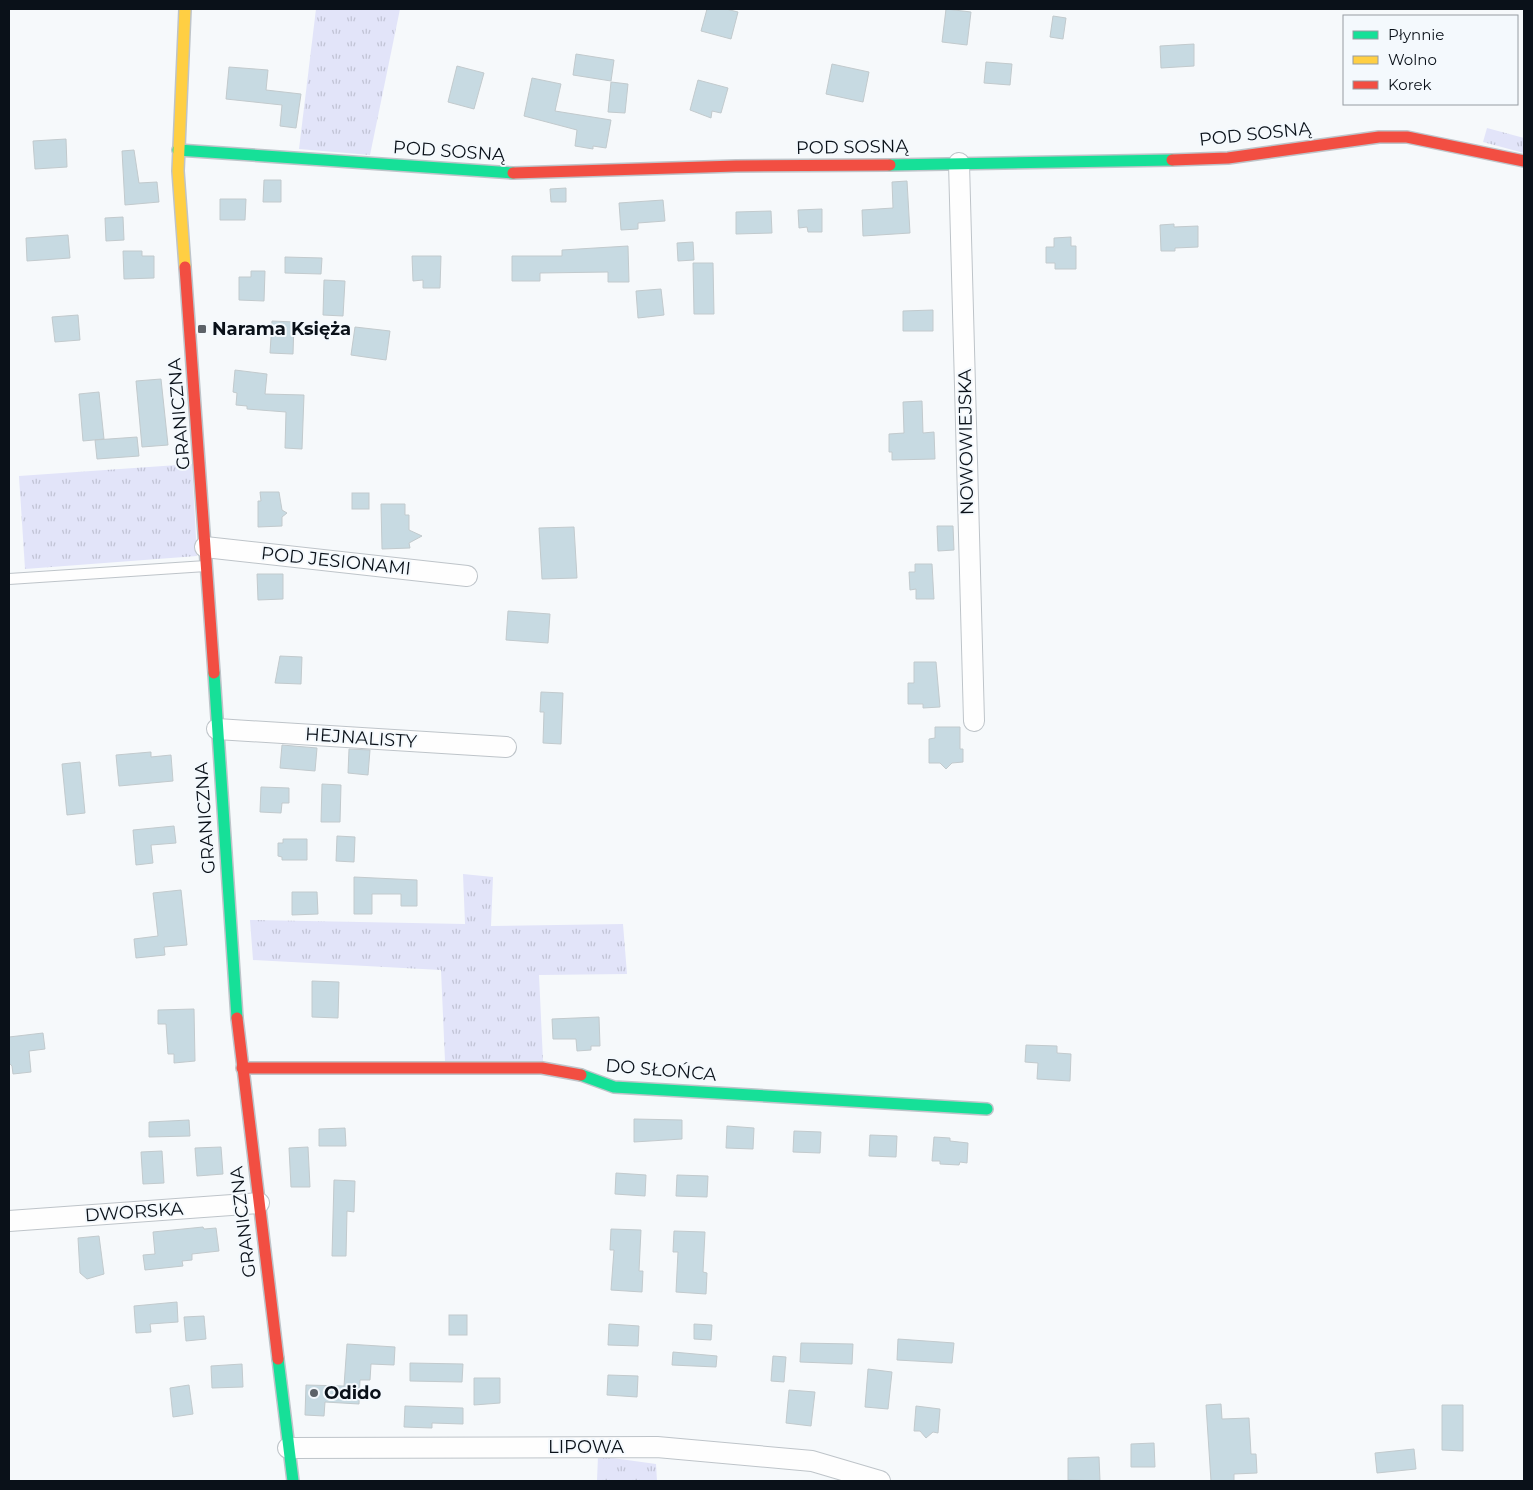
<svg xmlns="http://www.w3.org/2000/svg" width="1533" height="1490" font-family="Montserrat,sans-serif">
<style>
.grass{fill:url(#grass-tufts)}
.building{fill:#c7dae2;stroke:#c2cacd}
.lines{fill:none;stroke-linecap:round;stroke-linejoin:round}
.lane-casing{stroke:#bec4c9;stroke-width:12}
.street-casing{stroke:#bec4c9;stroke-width:22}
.fast-casing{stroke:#bec4c9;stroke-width:14}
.slow-casing{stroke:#bec4c9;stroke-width:14}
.jam-casing{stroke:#bec4c9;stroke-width:14}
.lane{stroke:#fefefe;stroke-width:10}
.street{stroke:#fefefe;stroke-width:20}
.fast{stroke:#16e098;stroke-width:11}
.slow{stroke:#ffcf43;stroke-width:11}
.jam{stroke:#f24e42;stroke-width:11}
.poi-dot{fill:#5d6268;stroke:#f4f9fd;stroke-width:2}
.labels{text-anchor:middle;stroke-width:4;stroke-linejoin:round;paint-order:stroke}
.street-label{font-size:18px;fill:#0a1119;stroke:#f4f9fd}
.poi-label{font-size:18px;font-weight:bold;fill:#0a1119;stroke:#f4f9fd;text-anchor:start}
</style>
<defs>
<pattern id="grass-tufts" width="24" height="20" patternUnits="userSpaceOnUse" patternTransform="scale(1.25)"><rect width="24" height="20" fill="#e2e4f9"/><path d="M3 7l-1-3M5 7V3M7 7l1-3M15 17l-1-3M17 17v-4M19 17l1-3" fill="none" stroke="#c1c3d5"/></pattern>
</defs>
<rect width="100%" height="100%" fill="#f6f9fb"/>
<g class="grass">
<path d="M316 9H400L370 155 299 149Z"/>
<path d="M1487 128 1524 138V153L1483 142Z"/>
<path d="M192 464 197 556 25 569 19 476Z"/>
<path d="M463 874 493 877 491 926 623 924 627 974 539 975 543 1061H445L441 970 253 960 250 920 465 924Z"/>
<path d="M598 1456 656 1464 657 1481H597Z"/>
</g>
<g class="building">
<path d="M707 9H726L738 12 731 39 701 31Z"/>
<path d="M946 9 971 12 967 45 942 42Z"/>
<path d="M1053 16 1066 18 1063 39 1050 37Z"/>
<path d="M1194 44V66L1161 68 1160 46Z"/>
<path d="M576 54 614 60 611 81 573 75Z"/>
<path d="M986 62 1012 64 1010 85 984 83Z"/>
<path d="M832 64 869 72 863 102 826 94Z"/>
<path d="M457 66 484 73 474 109 448 102Z"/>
<path d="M229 67 268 70 266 90 301 94 296 128 280 126 282 105 226 99Z"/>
<path d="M532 78 561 84 555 111 611 120 606 148 593 146V149L575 146 577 130 524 116Z"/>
<path d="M698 80 728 88 721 113 712 111 711 118 690 110Z"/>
<path d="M611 82 628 84 625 113 608 112Z"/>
<path d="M66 139 67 167 35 169 33 141Z"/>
<path d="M134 150 139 183 157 182 159 202 125 205 122 151Z"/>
<path d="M264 180H281V202H263Z"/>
<path d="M907 181 910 233 863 236 862 210 893 208 892 182Z"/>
<path d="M566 188V202H551L550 189Z"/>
<path d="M220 199H246L245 220H220Z"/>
<path d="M663 200 665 221 638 223V229L621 230 619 203Z"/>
<path d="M822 209V232H808L807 227 799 228 798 210Z"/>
<path d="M771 211 772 233 736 234V212Z"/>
<path d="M123 217 124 240 106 241 105 218Z"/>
<path d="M1174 224V227L1198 226V247L1175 248V251H1161L1160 225Z"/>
<path d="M68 235 70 258 27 261 26 238Z"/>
<path d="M1071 237V246H1076V269H1055V263H1046V247H1054V238Z"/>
<path d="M693 242 694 260 678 261 677 243Z"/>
<path d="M628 246 629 282H608V272L540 273V281H512V256H562V250Z"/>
<path d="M123 251H142V256H154V278L124 279Z"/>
<path d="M412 256H441L440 288H423V280L413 281Z"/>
<path d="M285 257 322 258 321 274 285 273Z"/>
<path d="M693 263H713L714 314H694Z"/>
<path d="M251 271H265L264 301 239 300V277H251Z"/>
<path d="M324 280 345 281 343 316 323 315Z"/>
<path d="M661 289 664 315 638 318 636 291Z"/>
<path d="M933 310V331H903V311Z"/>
<path d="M78 315 80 340 55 342 52 317Z"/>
<path d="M272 321 294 322 293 354 270 353Z"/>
<path d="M355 327 390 331 386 360 351 355Z"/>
<path d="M235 370 267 374 265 394 304 395 302 449 285 448 286 412 247 409V406L236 405 237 393 233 392Z"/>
<path d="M161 379 168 445 142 447 136 381Z"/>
<path d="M99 392 104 439 83 441 79 394Z"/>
<path d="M922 401 923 433 934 432 935 459 892 460V452H889V434L904 433 903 402Z"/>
<path d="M137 437 139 456 97 459 95 440Z"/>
<path d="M260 492H279L282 510 287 513 282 517V526L258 527V501H261Z"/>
<rect x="352" y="493" width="17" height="16"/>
<path d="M381 504H405V515H409V530L422 536 409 543 410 548 382 549Z"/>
<path d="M937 526H953L954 550 938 551Z"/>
<path d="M574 527 577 578 542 579 539 528Z"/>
<path d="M915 564H932L934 599H916V589L910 590 909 572H915Z"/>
<path d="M257 574H283V599L258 600Z"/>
<path d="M508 611 550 614 548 643 506 640Z"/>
<path d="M280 656 302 657 301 684 275 683Z"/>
<path d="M914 662H936L940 707 923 708V704H908V683H914Z"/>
<path d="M541 692 563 693 561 744 543 743 544 712H540Z"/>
<path d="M935 727H960V749H963V762L952 763 946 769 940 763H929V739L935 738Z"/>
<path d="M282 745 317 748 315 771 280 768Z"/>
<path d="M349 749 370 750 368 775 348 773Z"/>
<path d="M151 752V757L171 755 173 781 119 786 116 755Z"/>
<path d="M80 762 85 813 67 815 62 764Z"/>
<path d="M322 784 341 785 340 822H321Z"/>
<path d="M261 787 289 788V803H282L281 813 260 812Z"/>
<path d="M174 826 176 843 151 845 153 863 136 865 133 830Z"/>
<path d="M337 836 355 837 354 862 336 861Z"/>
<path d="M283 839H307V860H282V857L278 856V843H283Z"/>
<path d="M354 877 417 880V906H401V894H372V914H354Z"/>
<path d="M181 890 187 945 164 947 165 955 136 958 134 939 158 936 153 893Z"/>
<path d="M292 892H317L318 914 292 915Z"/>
<path d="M312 981 339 982 338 1018 312 1017Z"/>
<path d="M194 1009 195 1061 174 1063V1054H168L166 1024H158V1010Z"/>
<path d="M599 1017 600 1046H591V1050L577 1051 576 1039H553L552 1019Z"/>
<path d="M43 1033 45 1049 29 1051 31 1072 13 1074 12 1066 9 1063V1037Z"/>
<path d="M1026 1045 1057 1046V1053L1071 1054 1070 1081 1037 1079 1038 1063 1025 1062Z"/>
<path d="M634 1119 682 1120V1139L634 1142Z"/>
<path d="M189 1120 190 1136 149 1137V1122Z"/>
<path d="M727 1126 754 1128 753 1149 726 1148Z"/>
<path d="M345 1128 346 1146H319V1129Z"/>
<path d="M794 1131 821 1132 820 1153 793 1152Z"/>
<path d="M870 1135 897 1136 896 1157 869 1156Z"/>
<path d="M934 1137 950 1138V1141L968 1143 967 1163 960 1162 959 1165 940 1164V1161H932Z"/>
<path d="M221 1147 223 1174 197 1176 195 1148Z"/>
<path d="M308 1147 310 1187H291L289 1148Z"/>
<path d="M162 1151 164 1183 143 1184 141 1152Z"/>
<path d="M616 1173 646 1175 645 1196 615 1194Z"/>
<path d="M677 1175 708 1176 707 1197 676 1196Z"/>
<path d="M334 1180 355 1181 354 1212 347 1211 346 1256H332Z"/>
<path d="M203 1227 204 1229 216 1228 219 1251 192 1254V1260L182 1261 183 1266 145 1270 143 1255 155 1254 153 1232Z"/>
<path d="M611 1229 641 1230 639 1271H643L642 1292 611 1290 614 1250H610Z"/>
<path d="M674 1231 705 1232 703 1272 707 1273 706 1294 676 1292 678 1252H673Z"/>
<path d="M99 1236 104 1274 87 1279 80 1273 78 1238Z"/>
<path d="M177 1302 178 1322 150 1324 151 1332 136 1333 134 1306Z"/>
<rect x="449" y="1315" width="18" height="20"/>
<path d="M204 1316 206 1339 186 1341 184 1317Z"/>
<path d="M609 1324 639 1326 638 1346 608 1345Z"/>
<path d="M694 1324 712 1325 711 1340 694 1339Z"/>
<path d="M898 1339 954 1343 952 1363 897 1360Z"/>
<path d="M801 1343 853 1344 852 1364 800 1362Z"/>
<path d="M347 1344 395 1347 394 1365 371 1364 370 1380H360L359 1404 325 1402 324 1416 305 1415 306 1385 344 1386Z"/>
<path d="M673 1352 717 1356 716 1367 672 1365Z"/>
<path d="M773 1356 786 1357 784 1382 771 1381Z"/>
<path d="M410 1363 463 1364 462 1382 410 1381Z"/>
<path d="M242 1364 243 1387 212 1388 211 1366Z"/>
<path d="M868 1369 892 1372 888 1409 865 1407Z"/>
<path d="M608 1375 638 1376 637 1397 607 1395Z"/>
<path d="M474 1378H500V1403L474 1405Z"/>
<path d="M189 1385 193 1414 173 1417 170 1388Z"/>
<path d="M789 1390 815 1392 811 1426 786 1423Z"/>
<path d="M1221 1404 1222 1419 1249 1418 1251 1454H1256L1257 1473 1234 1474V1481H1211L1206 1405Z"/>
<path d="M1442 1405H1463V1451L1442 1450Z"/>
<path d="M405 1406 463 1408V1424L432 1423V1428L404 1427Z"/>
<path d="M916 1406 940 1409 938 1433 933 1432 926 1438 920 1431H914Z"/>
<path d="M1154 1443 1155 1467H1131V1444Z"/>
<path d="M1414 1449 1416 1469 1377 1473 1375 1453Z"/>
<path d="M1099 1457 1100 1481 1068 1480V1458Z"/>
</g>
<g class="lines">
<defs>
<path id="lane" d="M9 579 206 566"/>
<g id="street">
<path d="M959 163 974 721"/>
<path d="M205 547 467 576"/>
<path d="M217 729 506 747"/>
<path d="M9 1221 259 1203"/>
<path d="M288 1448 657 1447 812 1461 880 1481"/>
</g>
<g id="fast">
<path d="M178 150 513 173"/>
<path d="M890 165 1172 160"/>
<path d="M214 673 237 1018"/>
<path d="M581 1075 614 1087 987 1109"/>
<path d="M278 1359 293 1481"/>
</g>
<path id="slow" d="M185 9 178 171 185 267"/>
<g id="jam">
<path d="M1172 160 1228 158 1379 137H1407L1524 161"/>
<path d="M513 173 736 166 890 165"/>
<path d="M185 267 214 673"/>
<path d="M237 1018 278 1359"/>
<path d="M242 1068H542L581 1075"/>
</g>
</defs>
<use href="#lane" class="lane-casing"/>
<use href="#street" class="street-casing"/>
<use href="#fast" class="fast-casing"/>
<use href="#slow" class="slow-casing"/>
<use href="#jam" class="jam-casing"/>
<use href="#lane" class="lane"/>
<use href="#street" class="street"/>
<use href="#fast" class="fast"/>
<use href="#slow" class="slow"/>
<use href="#jam" class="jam"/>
</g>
<g class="poi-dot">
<rect x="197" y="324" width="10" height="10" rx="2.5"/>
<circle cx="314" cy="1393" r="5"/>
</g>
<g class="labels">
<g class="street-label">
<text transform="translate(1255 134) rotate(-6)" y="6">POD SOSNĄ</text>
<text transform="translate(852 147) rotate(-1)" y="6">POD SOSNĄ</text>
<text transform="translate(449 151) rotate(4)" y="6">POD SOSNĄ</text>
<text transform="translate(179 414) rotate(-95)" y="6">GRANICZNA</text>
<text transform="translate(966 442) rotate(-91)" y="6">NOWOWIEJSKA</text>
<text transform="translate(336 561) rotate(6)" y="6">POD JESIONAMI</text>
<text transform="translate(361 738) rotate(4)" y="6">HEJNALISTY</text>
<text transform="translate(205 818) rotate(-94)" y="6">GRANICZNA</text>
<text transform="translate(661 1070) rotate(5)" y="6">DO SŁOŃCA</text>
<text transform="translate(134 1212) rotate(-4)" y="6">DWORSKA</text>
<text transform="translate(243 1222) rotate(-97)" y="6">GRANICZNA</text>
<text x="586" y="1453">LIPOWA</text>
</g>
<g class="poi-label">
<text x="212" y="335">Narama Księża</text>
<text x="324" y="1399">Odido</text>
</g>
</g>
<rect width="1533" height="1490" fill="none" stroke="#0a1119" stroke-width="20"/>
<rect x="1343" y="15" width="175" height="90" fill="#f4f9fd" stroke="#969ca2"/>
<rect x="1353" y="31" width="25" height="8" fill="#16e098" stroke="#969ca2"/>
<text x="1388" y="40" font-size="15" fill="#0a1119">Płynnie</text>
<rect x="1353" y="56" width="25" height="8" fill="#ffcf43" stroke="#969ca2"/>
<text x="1388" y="65" font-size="15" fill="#0a1119">Wolno</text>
<rect x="1353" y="81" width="25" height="8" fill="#f24e42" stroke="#969ca2"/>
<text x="1388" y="90" font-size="15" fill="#0a1119">Korek</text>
</svg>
